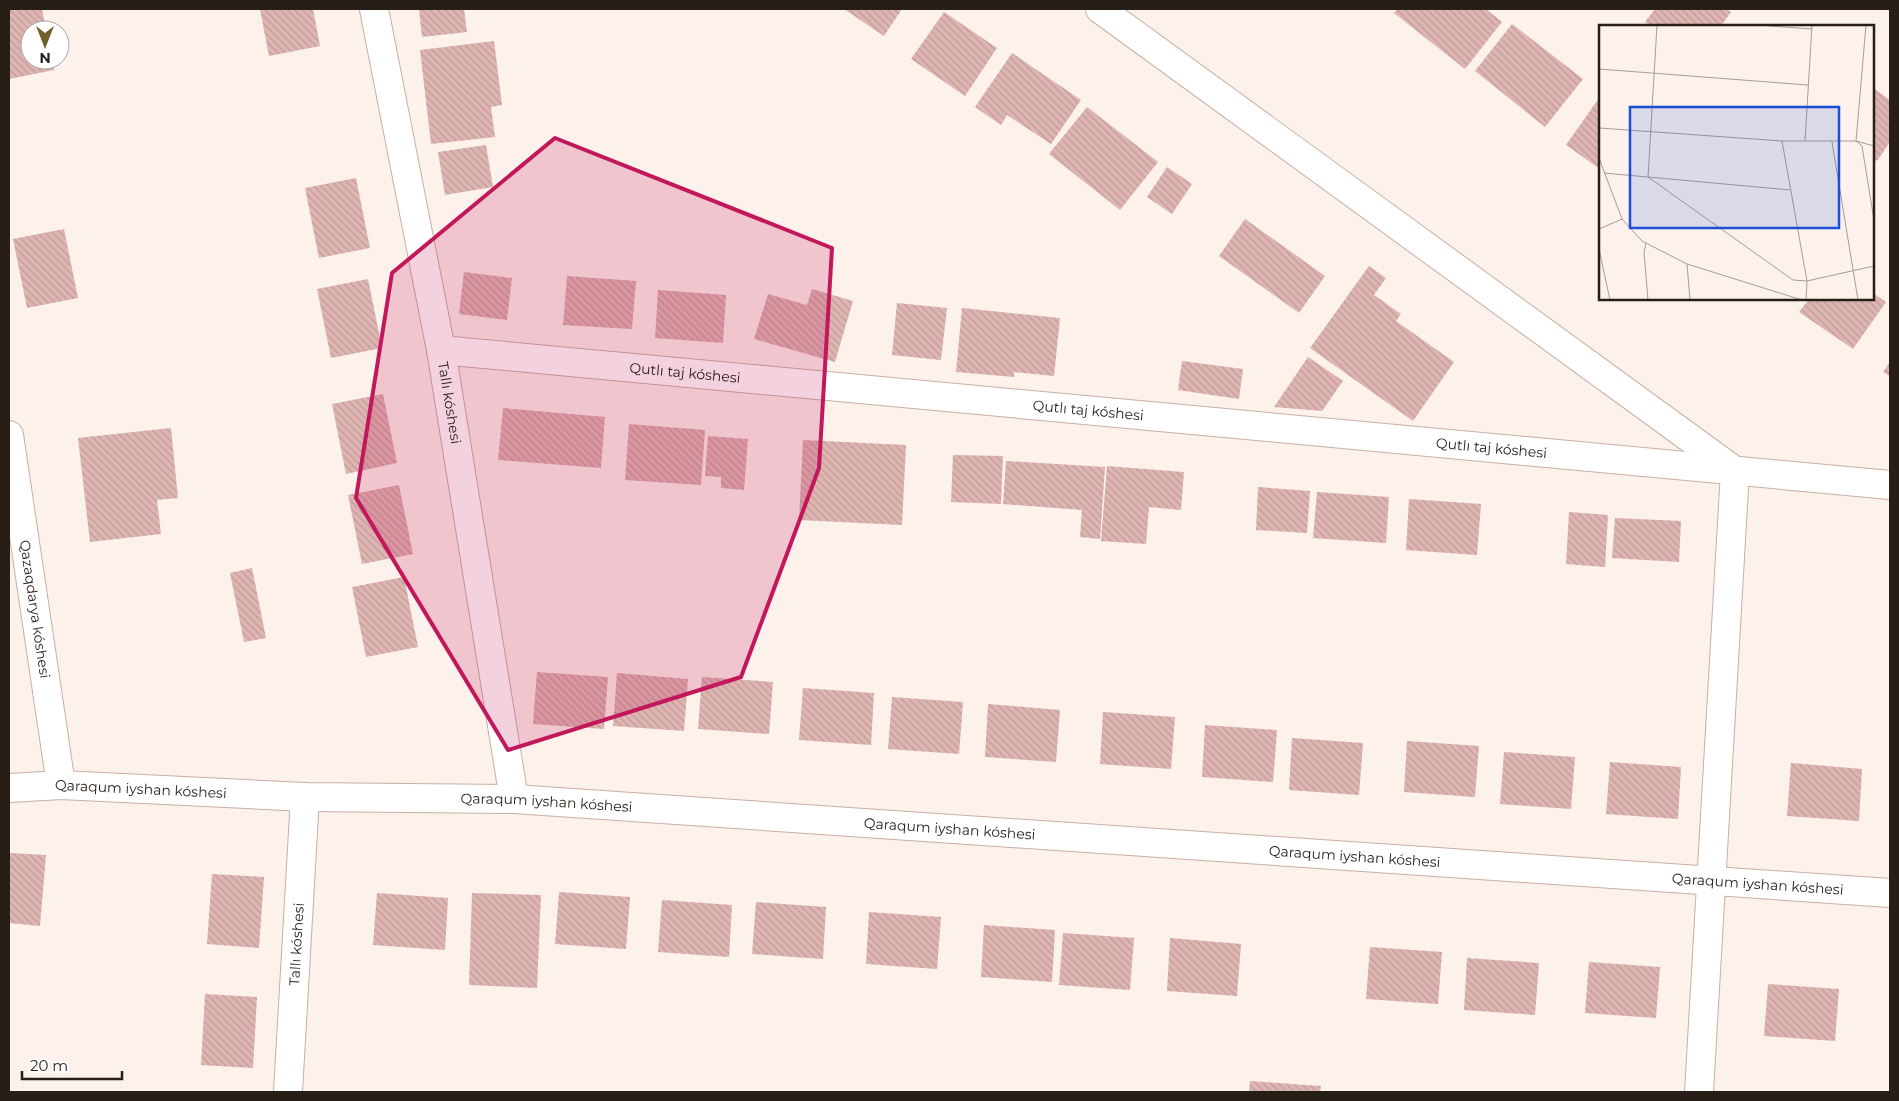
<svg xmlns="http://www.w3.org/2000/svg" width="1899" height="1101" font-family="Montserrat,sans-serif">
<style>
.building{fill:url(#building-back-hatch)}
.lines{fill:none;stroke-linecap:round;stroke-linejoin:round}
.minor-casing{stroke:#c9afa1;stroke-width:30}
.minor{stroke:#fff;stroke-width:28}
.marked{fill:#c2185b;fill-opacity:0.2;stroke:#c2185b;stroke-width:4;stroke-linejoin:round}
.labels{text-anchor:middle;stroke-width:4.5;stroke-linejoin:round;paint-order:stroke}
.street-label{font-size:14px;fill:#271e18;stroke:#fff}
.inset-road{fill:none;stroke:#a79d97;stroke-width:1}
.view{fill:#1d4ed8;fill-opacity:0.15;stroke:#1d4ed8;stroke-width:2.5}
.inset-edge{fill:none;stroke:#271e18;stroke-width:2.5}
</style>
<defs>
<pattern id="building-back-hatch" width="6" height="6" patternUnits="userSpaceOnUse" patternTransform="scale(1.25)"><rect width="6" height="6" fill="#dfb5b2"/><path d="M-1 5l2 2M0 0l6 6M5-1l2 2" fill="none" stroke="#bf9b98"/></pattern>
</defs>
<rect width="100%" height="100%" fill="#fcf1eb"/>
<g class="building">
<path d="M9 9H42L46 30H30V60H52L54 70 9 79Z"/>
<path d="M260 9H313L320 46 269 56Z"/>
<path d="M419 9H464L467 32 422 37Z"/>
<path d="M844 9H902L884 36Z"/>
<path d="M1397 9H1486L1502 22 1465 69 1394 13Z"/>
<path d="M1655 9H1726L1731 12 1721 26H1651L1645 22Z"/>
<path d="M944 12 997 48 965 96 911 59Z"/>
<path d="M1512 24 1583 79 1545 127 1475 71Z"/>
<path d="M494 41 502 105 491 107 495 137 431 144 420 50Z"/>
<path d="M1012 53 1081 100 1051 144 1007 115 1001 125 975 107Z"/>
<path d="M1873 88 1890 100V142L1877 161 1873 158Z"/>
<path d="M1599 98 1600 99V169L1566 145Z"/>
<path d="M1087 107 1158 162 1120 210 1049 154Z"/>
<path d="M486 145 493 187 445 195 438 152Z"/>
<path d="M1167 167 1192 184 1172 214 1147 197Z"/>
<path d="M356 178 370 248 319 258 305 188Z"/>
<path d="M1245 219 1325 276 1299 313 1219 256Z"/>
<path d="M64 229 78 298 27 308 13 239Z"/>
<path d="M1369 266 1386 278 1374 295 1401 314 1396 321 1454 362 1413 421 1310 348Z"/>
<path d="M464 272 512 278 507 320 459 314Z"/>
<path d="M567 276 636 281 632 329 563 325Z"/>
<path d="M368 279 382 348 331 358 317 289Z"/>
<path d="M812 289 853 301 835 362 754 339 768 294 807 305Z"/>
<path d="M658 290 726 295 723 343 655 338Z"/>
<path d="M1873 293 1886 302 1853 349 1799 312 1809 299H1873Z"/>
<path d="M897 303 947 308 941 360 892 355Z"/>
<path d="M962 308 1060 318 1054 376 1014 372V377L956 372Z"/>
<path d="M1308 357 1343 381 1322 411 1274 407Z"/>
<path d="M1182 361 1243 369 1239 399 1178 390Z"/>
<path d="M1890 362V376L1883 372Z"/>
<path d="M383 394 397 463 346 474 332 404Z"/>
<path d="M503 408 605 417 601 468 498 460Z"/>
<path d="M629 424 705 430 701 485 625 480Z"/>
<path d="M171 428 178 498 157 500 161 534 90 542 78 438Z"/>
<path d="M708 436 748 439 744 490 721 488V477L705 476Z"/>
<path d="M803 440 906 445 902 525 799 520Z"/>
<path d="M953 455 1003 456 1001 504 951 502Z"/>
<path d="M1006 461 1105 467 1100 539 1080 537 1082 510 1003 504Z"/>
<path d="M1107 466 1184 472 1181 510 1149 507 1146 544 1101 541Z"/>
<path d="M399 485 413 554 362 564 348 495Z"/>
<path d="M1258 487 1310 491 1307 533 1256 530Z"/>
<path d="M1317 492 1389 497 1386 543 1313 538Z"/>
<path d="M1409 499 1481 504 1477 555 1406 550Z"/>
<path d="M1569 512 1608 515 1605 567 1566 564Z"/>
<path d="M1615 518 1681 521 1679 562 1612 558Z"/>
<path d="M252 568 266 638 244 642 230 573Z"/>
<path d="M404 577 418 647 366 657 352 587Z"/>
<path d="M537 672 608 677 604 729 533 724Z"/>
<path d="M617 673 688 679 684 731 613 726Z"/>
<path d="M702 677 773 682 769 734 698 729Z"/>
<path d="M803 688 874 693 871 745 799 740Z"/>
<path d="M892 697 963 702 959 754 888 749Z"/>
<path d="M988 704 1060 710 1056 762 985 757Z"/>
<path d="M1103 712 1175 717 1171 769 1100 764Z"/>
<path d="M1205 725 1277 730 1273 782 1202 777Z"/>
<path d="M1292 738 1363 743 1359 795 1289 790Z"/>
<path d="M1407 741 1479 746 1475 797 1404 792Z"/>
<path d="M1504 752 1575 757 1571 809 1500 804Z"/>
<path d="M1610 762 1681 767 1678 819 1606 814Z"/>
<path d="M1791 763 1862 769 1859 821 1787 816Z"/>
<path d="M9 853 46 855 40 926 9 923Z"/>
<path d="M212 874 264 877 259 948 207 944Z"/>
<path d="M559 892 630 897 626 949 555 944Z"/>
<path d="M377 893 448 898 445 950 373 945Z"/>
<path d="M472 893 541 895 537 988 469 985Z"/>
<path d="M662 900 732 905 729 957 658 952Z"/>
<path d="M756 902 826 907 823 959 752 954Z"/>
<path d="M869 912 941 917 937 969 866 964Z"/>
<path d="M984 925 1055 930 1052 982 981 977Z"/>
<path d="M1063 933 1134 938 1130 990 1059 985Z"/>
<path d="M1170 938 1241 944 1237 996 1167 991Z"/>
<path d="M1370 947 1442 952 1438 1004 1366 999Z"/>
<path d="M1467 958 1539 963 1535 1015 1464 1010Z"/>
<path d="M1589 962 1660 967 1656 1018 1585 1013Z"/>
<path d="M1768 984 1839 989 1835 1041 1764 1036Z"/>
<path d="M205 994 257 997 253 1068 201 1065Z"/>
<path d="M1250 1081 1321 1086 1320 1092H1249Z"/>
</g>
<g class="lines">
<defs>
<g id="minor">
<path id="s1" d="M374 9 441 350 514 799"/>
<path d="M1100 9 1735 471 1699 1092"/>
<path id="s2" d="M441 350 1890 485"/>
<path id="s3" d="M9 435 61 785"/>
<path id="s4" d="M9 788 61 785 305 797 514 799 1890 893"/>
<path id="s5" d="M288 1092 305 797"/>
</g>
</defs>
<use href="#minor" class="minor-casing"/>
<use href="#minor" class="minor"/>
</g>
<path class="marked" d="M555 138 832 248 819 468 741 677 508 750 356 498 392 273Z"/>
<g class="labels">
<g class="street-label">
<text dy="5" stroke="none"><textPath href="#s2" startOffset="245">Qutlı taj kóshesi</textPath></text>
<text dy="5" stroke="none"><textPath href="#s1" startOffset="401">Tallı kóshesi</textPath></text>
<text dy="5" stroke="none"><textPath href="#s2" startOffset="650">Qutlı taj kóshesi</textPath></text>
<text dy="5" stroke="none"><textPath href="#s2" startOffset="1055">Qutlı taj kóshesi</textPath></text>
<text dy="5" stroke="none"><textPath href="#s3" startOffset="176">Qazaqdarya kóshesi</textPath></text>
<text dy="5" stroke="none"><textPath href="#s4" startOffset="132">Qaraqum iyshan kóshesi</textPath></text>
<text dy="5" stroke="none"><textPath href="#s4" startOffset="538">Qaraqum iyshan kóshesi</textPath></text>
<text dy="5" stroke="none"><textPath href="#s4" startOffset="942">Qaraqum iyshan kóshesi</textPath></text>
<text dy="5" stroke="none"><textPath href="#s4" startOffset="1348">Qaraqum iyshan kóshesi</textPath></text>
<text dy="5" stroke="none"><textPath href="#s4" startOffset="1752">Qaraqum iyshan kóshesi</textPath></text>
<text dy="5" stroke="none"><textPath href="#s5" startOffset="148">Tallı kóshesi</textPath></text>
</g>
</g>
<g transform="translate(1599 25)">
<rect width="275" height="275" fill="#fcf1eb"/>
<path class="inset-road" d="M58 0 49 152 194 255 208 256 275 241M157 0 213 4M267 0 257 116 263 121 275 195M0 44 209 60M0 103 183 116H257L275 121M183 116 208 256 207 275M206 116 213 0M233 117 259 275M0 133 23 194 43 216 88 239 203 275M5 148 191 165M0 204 23 194M47 218 45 228 49 275M0 224 11 275M88 239 91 275"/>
<path class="view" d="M31 82H240V203H31Z"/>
<rect width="275" height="275" class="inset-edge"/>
</g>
<rect width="1899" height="1101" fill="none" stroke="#271e18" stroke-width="20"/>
<g transform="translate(45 45) rotate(180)"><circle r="24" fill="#ffffff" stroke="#a9a5a3"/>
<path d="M0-4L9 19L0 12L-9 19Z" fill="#735e2e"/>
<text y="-8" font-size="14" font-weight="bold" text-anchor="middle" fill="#271e18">N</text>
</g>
<path d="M22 1071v8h100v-8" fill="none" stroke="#271e18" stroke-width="2.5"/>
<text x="30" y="1071" font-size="15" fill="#271e18" stroke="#ffffff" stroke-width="4" paint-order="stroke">20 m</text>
</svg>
